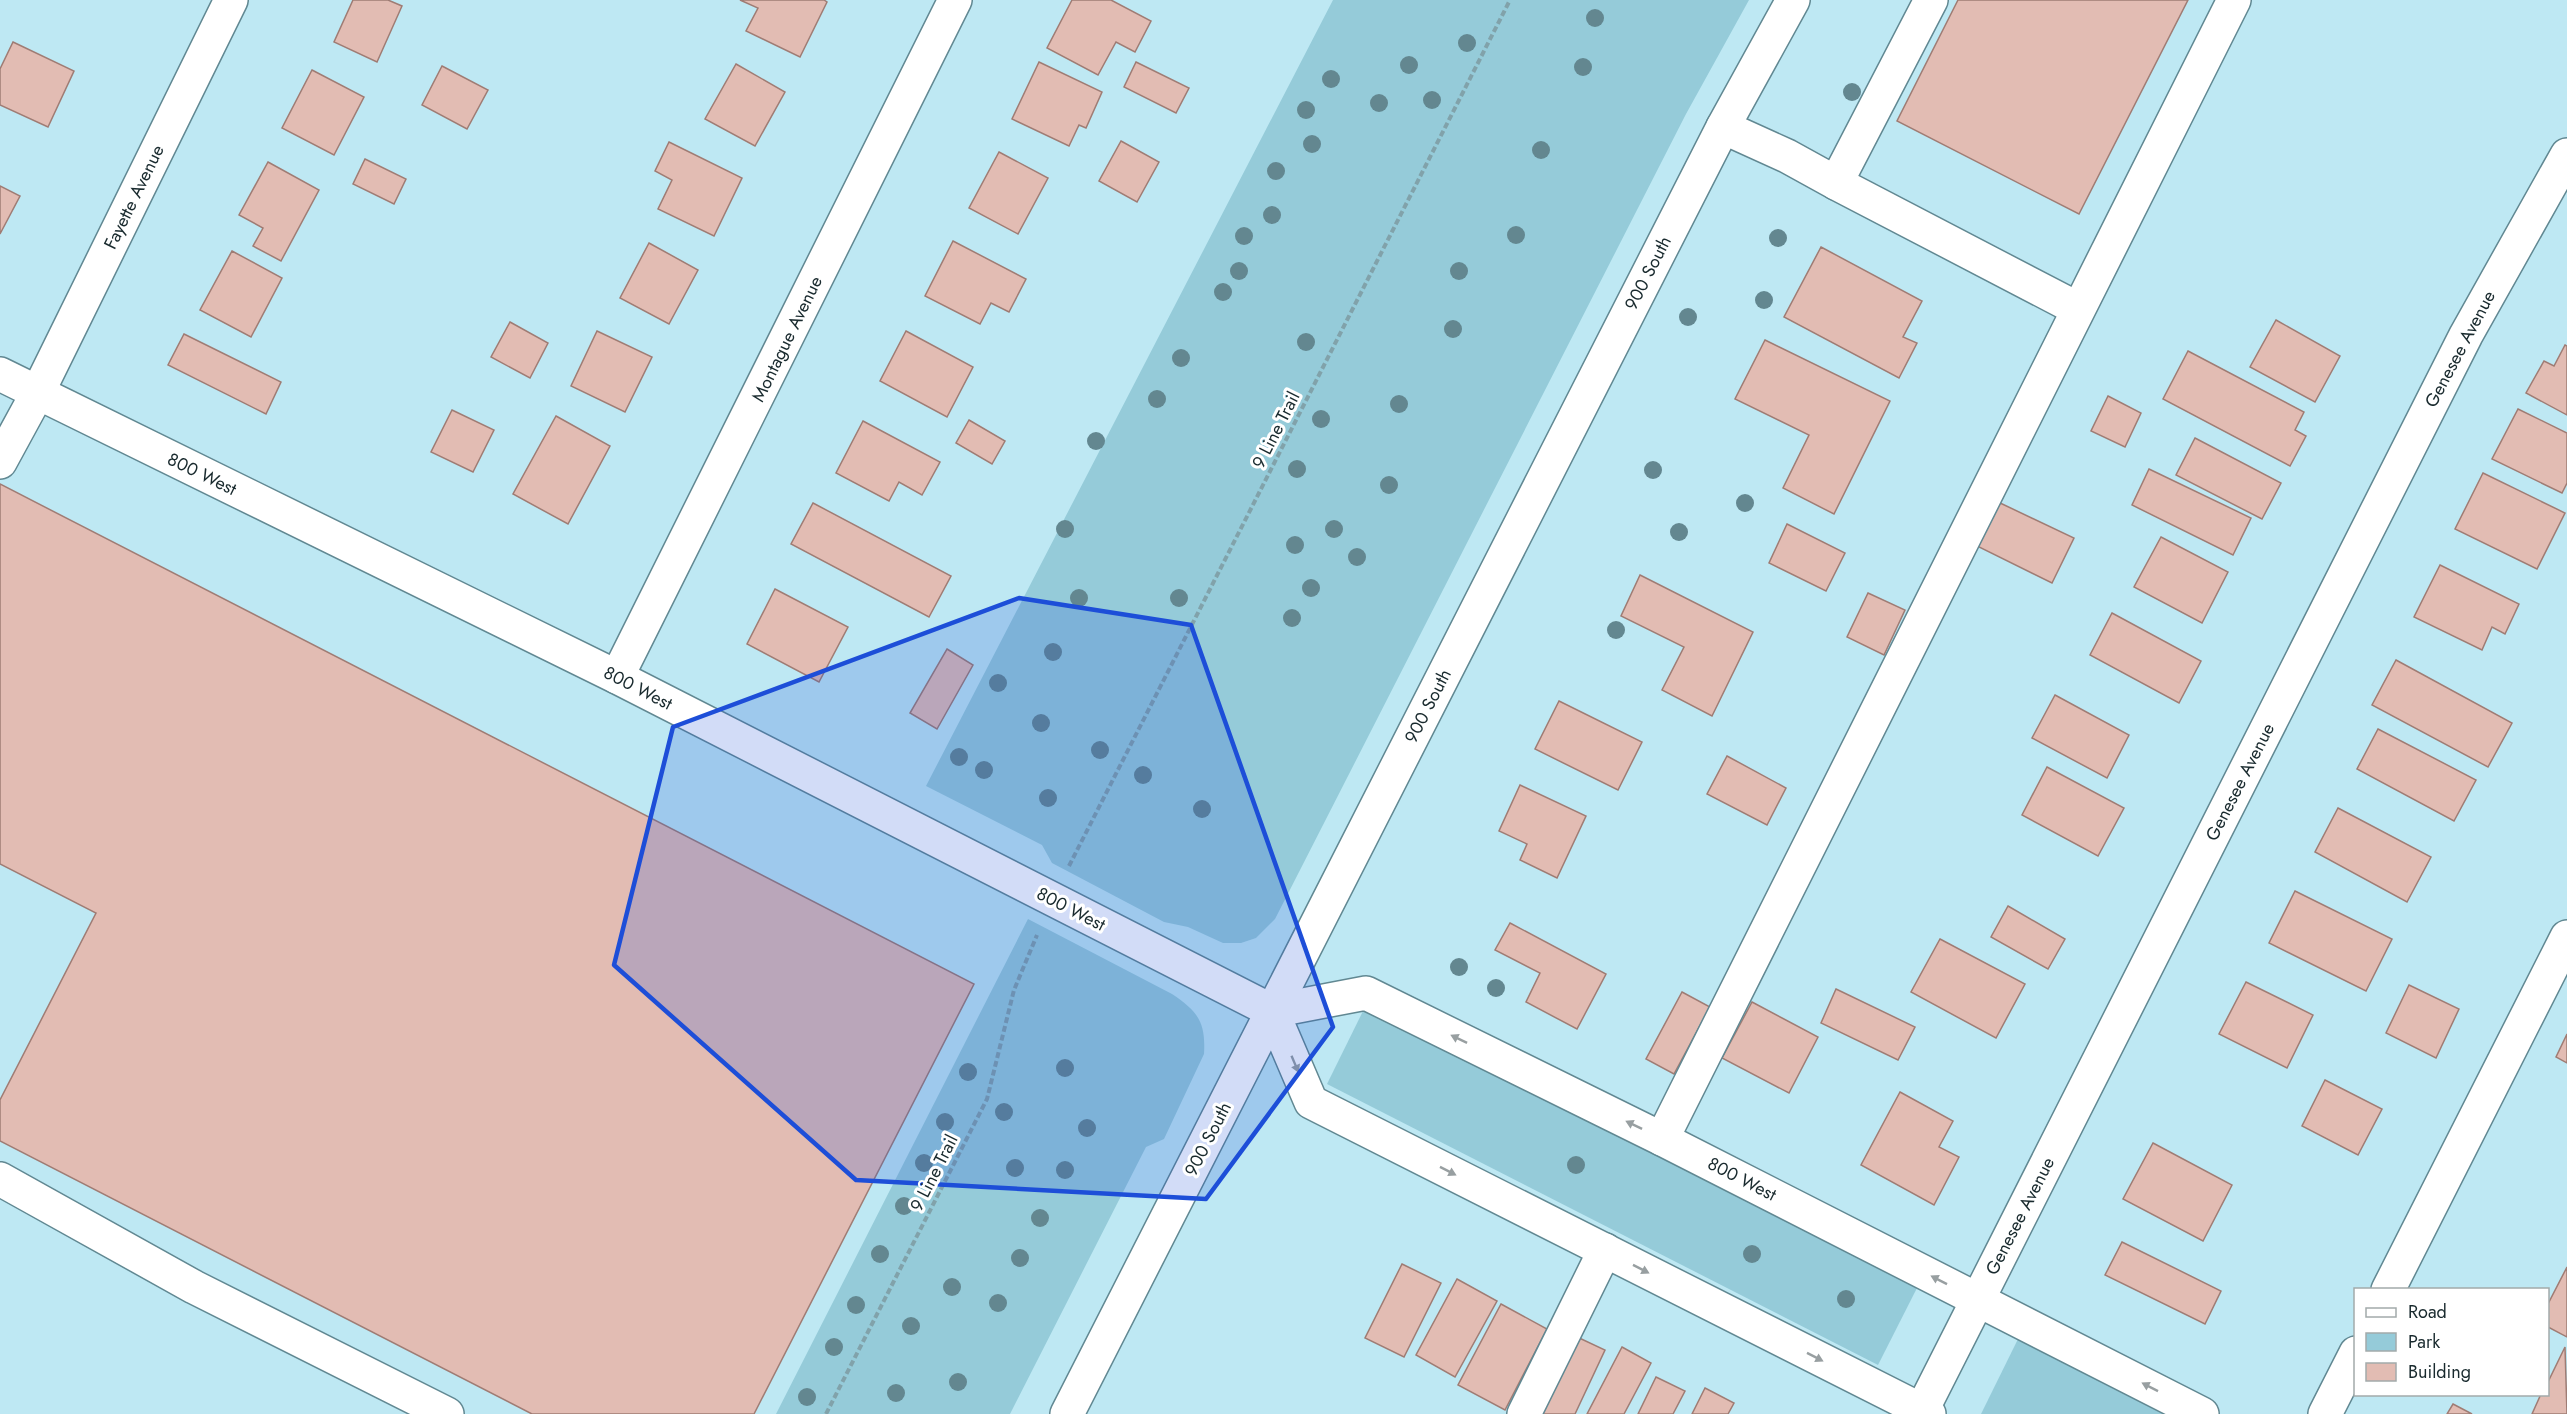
<svg xmlns="http://www.w3.org/2000/svg" width="2567" height="1414" font-family="Jost,sans-serif">
<style>
.green{fill:#95cbd9}
.building{fill:#e2bcb3;stroke:#9f7c74;stroke-width:1.5}
.lines{fill:none;stroke-linecap:round;stroke-linejoin:round}
.minor-casing{stroke:#618892;stroke-width:36}
.path{stroke:#81a2aa;stroke-width:4;stroke-dasharray:6 3;stroke-linecap:butt}
.minor{stroke:#fff;stroke-width:33}
.tree{fill:#638790}
.oneway{fill:#989fa1}
.marked{fill:#1d4ed8;fill-opacity:0.2;stroke:#1d4ed8;stroke-width:4.5;stroke-linejoin:round}
.labels{text-anchor:middle;stroke-width:6;stroke-linejoin:round;paint-order:stroke}
.street-label{font-size:18px;fill:#192a2e;stroke:#fff}
</style>
<rect width="100%" height="100%" fill="#bee8f3"/>
<g class="green">
<path d="M1333 0H1749L1686 114 1275 919 1256 938 1241 943H1223L1188 927 1164 922 1052 863 1042 845 926 786Z"/>
<path d="M1028 919 1172 994C1197 1011 1206 1021 1204 1054L1164 1139 1146 1147 1010 1414H776Z"/>
<path d="M1365 1007 1917 1288 1878 1365 1327 1084Z"/>
<path d="M2018 1339 2167 1414H1981Z"/>
</g>
<g class="building">
<path d="M353 0H388L402 6 377 62 334 42Z"/>
<path d="M740 0H824L827 2 800 57 746 31 758 8Z"/>
<path d="M1072 0H1111L1151 21 1135 52 1116 42 1098 75 1047 48Z"/>
<path d="M1958 0H2188L2079 214 1897 121Z"/>
<path d="M13 42 74 71 48 127 0 105V69Z"/>
<path d="M1039 62 1102 92 1086 128 1079 125 1069 146 1012 119Z"/>
<path d="M1136 62 1189 88 1176 113 1124 87Z"/>
<path d="M736 64 785 92 755 146 705 119Z"/>
<path d="M442 66 488 90 467 129 422 105Z"/>
<path d="M312 70 364 97 334 155 282 128Z"/>
<path d="M1121 141 1159 162 1137 202 1099 181Z"/>
<path d="M669 142 742 178 714 236 658 209 672 180 655 171Z"/>
<path d="M999 152 1048 178 1018 234 969 208Z"/>
<path d="M365 159 406 179 394 204 353 184Z"/>
<path d="M268 162 319 190 281 261 253 246 263 228 239 215Z"/>
<path d="M0 186 20 196 0 234Z"/>
<path d="M953 241 1026 279 1009 312 991 303 980 324 925 296Z"/>
<path d="M649 243 698 270 669 324 620 298Z"/>
<path d="M1821 247 1922 301 1903 337 1917 343 1899 378 1784 317Z"/>
<path d="M232 251 282 278 251 337 200 310Z"/>
<path d="M2276 320 2340 356 2315 402 2250 367Z"/>
<path d="M510 322 548 343 530 378 491 357Z"/>
<path d="M597 331 652 357 625 412 571 386Z"/>
<path d="M906 331 973 367 947 417 880 381Z"/>
<path d="M184 334 281 382 266 414 168 365Z"/>
<path d="M1765 340 1890 401 1834 514 1783 488 1809 435 1735 399Z"/>
<path d="M2565 345 2567 346V415L2526 393 2544 361 2554 366Z"/>
<path d="M2188 351 2304 412 2295 430 2306 436 2290 466 2163 399Z"/>
<path d="M2108 396 2141 413 2125 447 2091 431Z"/>
<path d="M2518 409 2567 433V483L2562 493 2492 459Z"/>
<path d="M452 410 494 430 473 472 431 452Z"/>
<path d="M556 416 610 446 568 524 513 494Z"/>
<path d="M969 420 1005 441 992 464 956 443Z"/>
<path d="M863 421 940 462 922 495 899 482 889 501 836 473Z"/>
<path d="M2195 438 2281 483 2262 519 2176 475Z"/>
<path d="M2149 469 2251 518 2233 555 2132 505Z"/>
<path d="M2483 473 2565 513 2537 569 2455 529Z"/>
<path d="M0 484 974 984 754 1414H532L0 1141V1100L96 913 0 864Z"/>
<path d="M1998 502 2074 538 2052 583 1977 546Z"/>
<path d="M813 503 951 576 929 617 791 544Z"/>
<path d="M1787 524 1845 553 1826 591 1769 563Z"/>
<path d="M2161 537 2228 572 2202 623 2134 587Z"/>
<path d="M2440 565 2519 604 2505 634 2492 627 2482 650 2414 617Z"/>
<path d="M1640 575 1753 632 1712 716 1662 690 1684 647 1621 616Z"/>
<path d="M775 589 848 627 819 682 747 644Z"/>
<path d="M1868 593 1905 610 1884 655 1847 637Z"/>
<path d="M2112 613 2201 661 2179 703 2090 655Z"/>
<path d="M947 649 973 665 937 729 910 713Z"/>
<path d="M2396 660 2512 723 2488 767 2372 705Z"/>
<path d="M2055 695 2129 735 2107 778 2032 738Z"/>
<path d="M1559 701 1642 742 1618 790 1535 749Z"/>
<path d="M2378 729 2476 780 2454 821 2357 769Z"/>
<path d="M1727 756 1786 788 1767 825 1707 794Z"/>
<path d="M2047 767 2124 808 2098 856 2022 815Z"/>
<path d="M1520 785 1586 816 1557 878 1520 860 1527 844 1499 831Z"/>
<path d="M2338 808 2431 857 2407 902 2315 852Z"/>
<path d="M2295 891 2392 939 2366 991 2269 943Z"/>
<path d="M2008 906 2065 939 2048 969 1991 937Z"/>
<path d="M1510 923 1606 974 1577 1029 1526 1002 1540 973 1495 950Z"/>
<path d="M1940 939 2025 984 1996 1038 1911 992Z"/>
<path d="M2246 982 2313 1015 2287 1068 2219 1034Z"/>
<path d="M2409 985 2459 1009 2436 1058 2386 1033Z"/>
<path d="M1836 989 1915 1027 1898 1060 1821 1023Z"/>
<path d="M1682 992 1710 1007 1674 1074 1646 1059Z"/>
<path d="M1752 1002 1818 1037 1789 1093 1722 1058Z"/>
<path d="M2567 1034V1063L2556 1057Z"/>
<path d="M2325 1080 2382 1109 2358 1155 2302 1126Z"/>
<path d="M1900 1092 1953 1121 1939 1147 1959 1157 1934 1205 1861 1165Z"/>
<path d="M2153 1143 2232 1185 2203 1241 2123 1199Z"/>
<path d="M2122 1242 2221 1291 2205 1324 2105 1275Z"/>
<path d="M1402 1264 1441 1283 1404 1357 1365 1338Z"/>
<path d="M2567 1267V1337L2548 1327V1304Z"/>
<path d="M1457 1279 1497 1301 1455 1377 1416 1355Z"/>
<path d="M1501 1304 1547 1329 1505 1410 1458 1385Z"/>
<path d="M1575 1336 1605 1350 1575 1414H1538Z"/>
<path d="M1622 1347 1651 1363 1624 1414H1587Z"/>
<path d="M2565 1347 2567 1414H2532L2541 1394H2548V1382Z"/>
<path d="M1656 1377 1685 1391 1673 1414H1638Z"/>
<path d="M1705 1388 1734 1403 1728 1414H1692Z"/>
<path d="M2453 1404 2472 1414H2447Z"/>
</g>
<g class="lines">
<defs>
<g id="minor">
<path d="M1723 127 1787 156 1836 183 1931 0"/>
<path d="M1836 183 2078 309"/>
<path d="M0 374 617 677 1272 1011 1366 993 1662 1139 2202 1414"/>
<path d="M0 462 37 394 231 0"/>
<path d="M617 677 955 0"/>
<path d="M1272 1011 1311 1102 1929 1414"/>
<path d="M1662 1139 2234 0"/>
<path d="M0 1179 194 1287 447 1414"/>
<path d="M2388 1290 2567 937"/>
<path d="M1067 1414 1723 127 1793 0"/>
<path d="M1524 1414 1605 1250"/>
<path d="M1920 1414 2466 335 2567 155"/>
<path d="M2325 1414 2356 1353"/>
</g>
</defs>
<use href="#minor" class="minor-casing"/>
<g class="path">
<path d="M1069 866 1510 0"/>
<path d="M826 1414 987 1099 1014 990 1037 935"/>
</g>
<use href="#minor" class="minor"/>
</g>
<g class="tree">
<circle cx="1595" cy="18" r="9"/>
<circle cx="1467" cy="43" r="9"/>
<circle cx="1409" cy="65" r="9"/>
<circle cx="1583" cy="67" r="9"/>
<circle cx="1331" cy="79" r="9"/>
<circle cx="1852" cy="92" r="9"/>
<circle cx="1432" cy="100" r="9"/>
<circle cx="1379" cy="103" r="9"/>
<circle cx="1306" cy="110" r="9"/>
<circle cx="1312" cy="144" r="9"/>
<circle cx="1541" cy="150" r="9"/>
<circle cx="1276" cy="171" r="9"/>
<circle cx="1272" cy="215" r="9"/>
<circle cx="1516" cy="235" r="9"/>
<circle cx="1244" cy="236" r="9"/>
<circle cx="1778" cy="238" r="9"/>
<circle cx="1239" cy="271" r="9"/>
<circle cx="1459" cy="271" r="9"/>
<circle cx="1223" cy="292" r="9"/>
<circle cx="1764" cy="300" r="9"/>
<circle cx="1688" cy="317" r="9"/>
<circle cx="1453" cy="329" r="9"/>
<circle cx="1306" cy="342" r="9"/>
<circle cx="1181" cy="358" r="9"/>
<circle cx="1157" cy="399" r="9"/>
<circle cx="1399" cy="404" r="9"/>
<circle cx="1321" cy="419" r="9"/>
<circle cx="1096" cy="441" r="9"/>
<circle cx="1297" cy="469" r="9"/>
<circle cx="1653" cy="470" r="9"/>
<circle cx="1389" cy="485" r="9"/>
<circle cx="1745" cy="503" r="9"/>
<circle cx="1065" cy="529" r="9"/>
<circle cx="1334" cy="529" r="9"/>
<circle cx="1679" cy="532" r="9"/>
<circle cx="1295" cy="545" r="9"/>
<circle cx="1357" cy="557" r="9"/>
<circle cx="1311" cy="588" r="9"/>
<circle cx="1079" cy="598" r="9"/>
<circle cx="1179" cy="598" r="9"/>
<circle cx="1292" cy="618" r="9"/>
<circle cx="1616" cy="630" r="9"/>
<circle cx="1053" cy="652" r="9"/>
<circle cx="998" cy="683" r="9"/>
<circle cx="1041" cy="723" r="9"/>
<circle cx="1100" cy="750" r="9"/>
<circle cx="959" cy="757" r="9"/>
<circle cx="984" cy="770" r="9"/>
<circle cx="1143" cy="775" r="9"/>
<circle cx="1048" cy="798" r="9"/>
<circle cx="1202" cy="809" r="9"/>
<circle cx="1459" cy="967" r="9"/>
<circle cx="1496" cy="988" r="9"/>
<circle cx="1065" cy="1068" r="9"/>
<circle cx="968" cy="1072" r="9"/>
<circle cx="1004" cy="1112" r="9"/>
<circle cx="945" cy="1122" r="9"/>
<circle cx="1087" cy="1128" r="9"/>
<circle cx="924" cy="1163" r="9"/>
<circle cx="1576" cy="1165" r="9"/>
<circle cx="1015" cy="1168" r="9"/>
<circle cx="1065" cy="1170" r="9"/>
<circle cx="904" cy="1206" r="9"/>
<circle cx="1040" cy="1218" r="9"/>
<circle cx="880" cy="1254" r="9"/>
<circle cx="1752" cy="1254" r="9"/>
<circle cx="1020" cy="1258" r="9"/>
<circle cx="952" cy="1287" r="9"/>
<circle cx="1846" cy="1299" r="9"/>
<circle cx="998" cy="1303" r="9"/>
<circle cx="856" cy="1305" r="9"/>
<circle cx="911" cy="1326" r="9"/>
<circle cx="834" cy="1347" r="9"/>
<circle cx="958" cy="1382" r="9"/>
<circle cx="896" cy="1393" r="9"/>
<circle cx="807" cy="1397" r="9"/>
</g>
<defs><path id="oneway-solid" d="M-6-.8H1V-3.2L6.5 0L1 3.2V.8H-6Z" transform="scale(1.5)"/></defs>
<g class="oneway">
<use href="#oneway-solid" transform="translate(1459 1039) rotate(-154)"/>
<use href="#oneway-solid" transform="translate(1295 1064) rotate(67)"/>
<use href="#oneway-solid" transform="translate(1634 1125) rotate(-154)"/>
<use href="#oneway-solid" transform="translate(1448 1171) rotate(27)"/>
<use href="#oneway-solid" transform="translate(1641 1269) rotate(27)"/>
<use href="#oneway-solid" transform="translate(1939 1280) rotate(-153)"/>
<use href="#oneway-solid" transform="translate(1815 1357) rotate(27)"/>
<use href="#oneway-solid" transform="translate(2150 1387) rotate(-153)"/>
</g>
<path class="marked" d="M1019 598 1191 625 1333 1027 1206 1199 856 1180 614 965 673 727Z"/>
<g class="labels">
<g class="street-label">
<text transform="translate(134 197) rotate(-64)" y="6">Fayette Avenue</text>
<text transform="translate(1648 273) rotate(-63)" y="6">900 South</text>
<text transform="translate(787 339) rotate(-64)" y="6">Montague Avenue</text>
<text transform="translate(2460 349) rotate(-62)" y="6">Genesee Avenue</text>
<text transform="translate(1276 430) rotate(-63)" y="6">9 Line Trail</text>
<text transform="translate(202 474) rotate(26)" y="6">800 West</text>
<text transform="translate(638 688) rotate(27)" y="6">800 West</text>
<text transform="translate(1428 706) rotate(-63)" y="6">900 South</text>
<text transform="translate(2240 782) rotate(-63)" y="6">Genesee Avenue</text>
<text transform="translate(1071 909) rotate(27)" y="6">800 West</text>
<text transform="translate(1208 1139) rotate(-63)" y="6">900 South</text>
<text transform="translate(934 1173) rotate(-63)" y="6">9 Line Trail</text>
<text transform="translate(1742 1179) rotate(27)" y="6">800 West</text>
<text transform="translate(2020 1216) rotate(-63)" y="6">Genesee Avenue</text>
</g>
</g>
<rect x="2354" y="1288" width="195" height="108" fill="#ffffff" stroke="#a3aaab" stroke-width="1.5"/>
<rect x="2366" y="1308" width="30" height="9" fill="#ffffff" stroke="#a3aaab" stroke-width="1.5"/>
<text x="2408" y="1318" font-size="18" fill="#192a2e">Road</text>
<rect x="2366" y="1333" width="30" height="18" fill="#95cbd9" stroke="#a3aaab" stroke-width="1.5"/>
<text x="2408" y="1348" font-size="18" fill="#192a2e">Park</text>
<rect x="2366" y="1363" width="30" height="18" fill="#e2bcb3" stroke="#a3aaab" stroke-width="1.5"/>
<text x="2408" y="1378" font-size="18" fill="#192a2e">Building</text>
</svg>
